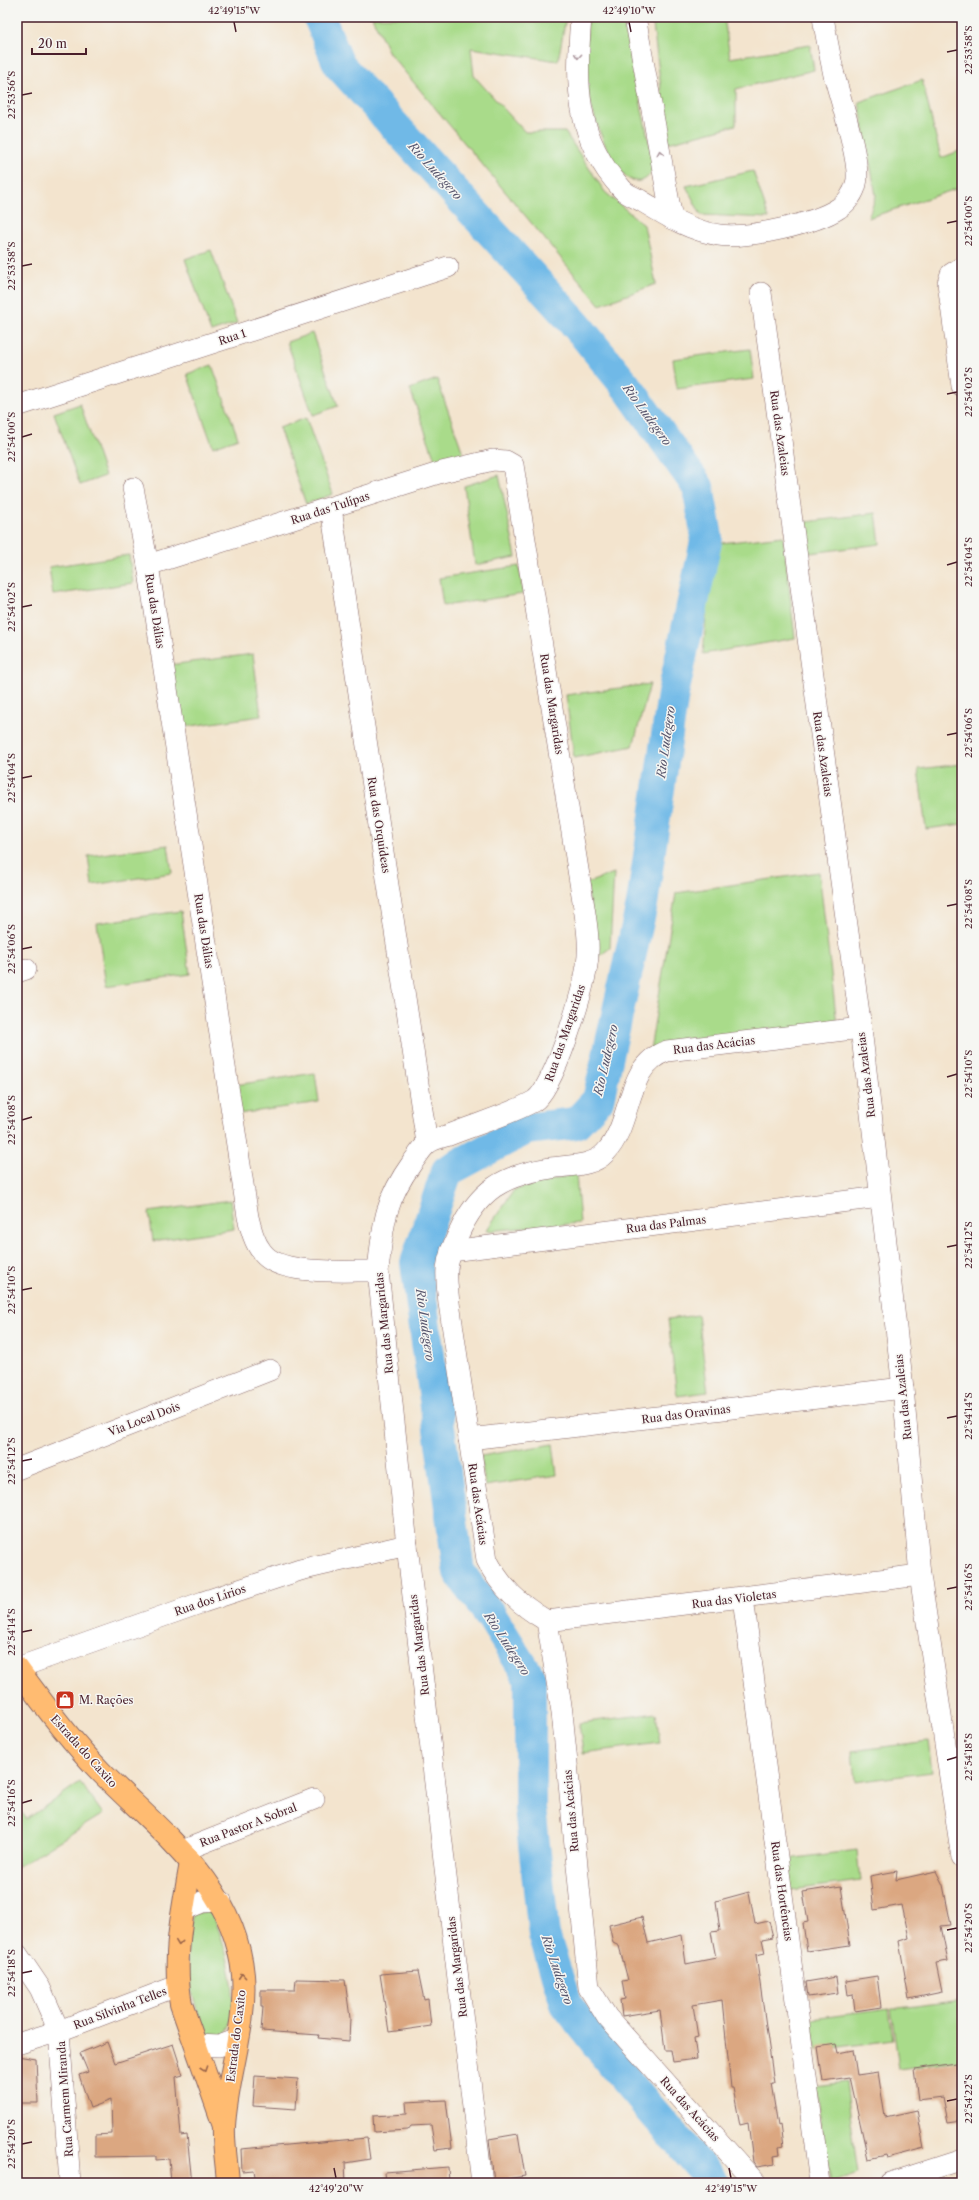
<svg xmlns="http://www.w3.org/2000/svg" width="979" height="2200" font-family="'Libre Caslon Text',serif">
<style>
.green{fill:#a9db8a;stroke:#7a7d5a}
.lines{fill:none;stroke-linecap:round;stroke-linejoin:round}
.river{stroke:#6fb9e7;stroke-width:32}
.building{fill:#dba781}
.minor-casing{stroke:#856464;stroke-width:22}
.major-casing{stroke:#856464;stroke-width:24}
.minor{stroke:#fff;stroke-width:21}
.major{stroke:#ffbb71;stroke-width:22}
.oneway{stroke:#ae9aa0}
.oneway2{stroke:#9b654a}
.ticks{fill:none;stroke:#4a1f2b;stroke-width:1.5}
.labels{text-anchor:middle;stroke-width:3;stroke-linejoin:round;paint-order:stroke}
.street-label{font-size:11px;fill:#4a1f2b;stroke:#f6f6f2}
.poi-label{font-size:11px;fill:#4a1f2b;stroke:#f6f6f2;text-anchor:start}
.water-label{font-size:12px;font-style:italic;fill:#57556d;stroke:#f6f6f2}
.neatline{fill:none;stroke:#4a1f2b;stroke-width:1.5}
.ticks-label{font-size:10px;text-anchor:middle;fill:#4a1f2b}
</style>
<rect width="100%" height="100%" fill="#f6f6f2"/>
<filter id="ink" filterUnits="userSpaceOnUse"><feTurbulence type="fractalNoise" baseFrequency=".025" numOctaves="2"/><feDisplacementMap in="SourceGraphic" scale="8" xChannelSelector="R" yChannelSelector="G"/><feConvolveMatrix kernelMatrix="1 2 1 2 8 2 1 2 1" color-interpolation-filters="sRGB"/></filter>
<filter id="wash" filterUnits="userSpaceOnUse"><feTurbulence type="fractalNoise" baseFrequency=".012" numOctaves="4" result="noise"/><feDisplacementMap in="SourceGraphic" scale="16" xChannelSelector="R" yChannelSelector="G"/><feGaussianBlur stdDeviation="0.9" result="paint"/><feColorMatrix in="noise" values="0 0 0 0 0 0 0 0 0 0 0 0 0 0 0 0 0 1.4 0 .05"/><feComposite in="paint" operator="in"/></filter>
<g filter="url(#wash)">
<rect width="100%" height="100%" fill="#f3e4ce"/>
<g class="green">
<path d="M372 17H566L558 61 471 48 474 76 525 132H565L605 192 644 225 656 284 600 305 389 53Z"/>
<path d="M588 17H622L654 165C652 172 648 179 641 181 611 187 587 97 585 76 584 57 587 36 588 17Z"/>
<path d="M652 17H724L730 58 810 45 814 70 736 89V125L668 143Z"/>
<path d="M922 80 941 158 962 150V187L868 218 876 196 859 102Z"/>
<path d="M753 171 769 218 701 215 686 186Z"/>
<path d="M211 250 237 323 211 332 185 259Z"/>
<path d="M312 333 338 406 313 415 287 342Z"/>
<path d="M750 349 754 379 677 389 673 359Z"/>
<path d="M212 365 238 438 213 447 187 374Z"/>
<path d="M437 379 464 456 437 465 410 389Z"/>
<path d="M80 404 105 476 80 485 54 413Z"/>
<path d="M306 418 333 494 306 504 279 428Z"/>
<path d="M499 475 516 557 475 565 464 486Z"/>
<path d="M876 513 880 544 803 554 799 523Z"/>
<path d="M783 536 795 638 703 654 712 544Z"/>
<path d="M129 555 133 583 53 595 49 567Z"/>
<path d="M519 566 523 594 443 606 439 578Z"/>
<path d="M253 654 261 716 177 728 169 665Z"/>
<path d="M650 684 633 746 574 758 566 695Z"/>
<path d="M962 764V824L926 829 918 769Z"/>
<path d="M168 845 172 873 92 885 88 856Z"/>
<path d="M819 872 837 1024 650 1050 676 893Z"/>
<path d="M614 873 610 948 597 958 587 883Z"/>
<path d="M181 911 190 974 106 986 97 923Z"/>
<path d="M315 1073 319 1102 239 1114 235 1085Z"/>
<path d="M576 1174 580 1223 486 1231 514 1190Z"/>
<path d="M230 1200 234 1229 153 1241 149 1212Z"/>
<path d="M698 1315 708 1392 677 1396 668 1319Z"/>
<path d="M553 1444 557 1475 485 1486 481 1456Z"/>
<path d="M656 1713 660 1743 583 1753 579 1723Z"/>
<path d="M928 1741 932 1772 855 1782 852 1751Z"/>
<path d="M80 1782 103 1814 17 1867V1807L27 1819Z"/>
<path d="M857 1850 860 1881 784 1891 780 1860Z"/>
<path d="M207 1911 212 1913C224 1939 247 2014 223 2037L209 2035 206 2032C188 1993 182 1956 193 1914Z"/>
<path d="M962 2000V2061L899 2069 891 2009Z"/>
<path d="M889 2009 893 2040 816 2050 812 2019Z"/>
<path d="M846 2082 858 2174 831 2183 815 2086Z"/>
</g>
<g class="lines">
<path class="river" d="M319 17 339 65 577 326 630 391 698 487 707 537 673 694 642 904 598 1100 576 1123 526 1129 447 1171 416 1263 459 1572 491 1616 530 1678V1808L544 1935 566 2004 617 2070 714 2183"/>
</g>
<g id="blocks">
<g class="building">
<path d="M897 1871 896 1880 936 1871 943 1885 951 1925 941 1926 948 1961 936 1963 942 1992 909 1999 899 1941 909 1938 902 1905 874 1910 870 1876Z"/>
<path d="M841 1886 850 1945 807 1951 803 1923 808 1922 803 1892Z"/>
<path d="M749 1892 755 1924 769 1921 773 1937 762 1939 765 1953 756 1955 774 2083H771L778 2126 780 2125 783 2146 779 2147 780 2155 774 2156 775 2164 757 2167 753 2162 748 2123 740 2125 733 2088H731L722 2000 693 2005 698 2037 694 2038 697 2059 673 2062 671 2050H665L660 2010 622 2016 620 2000 625 1999 622 1981 628 1980 619 1946 613 1943 609 1925 642 1917 648 1943 682 1935 686 1964 716 1958 711 1932 720 1931 716 1901Z"/>
<path d="M418 1971 424 2000 428 1999 431 2026 389 2032 380 1974Z"/>
<path d="M877 1976 881 2007 855 2011 853 1994 848 1995 846 1981Z"/>
<path d="M836 1977 838 1993 808 1997 806 1982Z"/>
<path d="M296 1979 345 1980 350 2018 349 2041 318 2038 319 2035 261 2031 263 2007H261V1990H295Z"/>
<path d="M107 2042 115 2063 173 2044 183 2075 176 2077 181 2136 187 2135 192 2183H171L169 2159 156 2160V2156L95 2157V2135L112 2134 111 2100 90 2108 79 2075 88 2072 80 2053Z"/>
<path d="M836 2044 838 2053 853 2050 857 2075 878 2072 885 2117 917 2110 924 2148 887 2158 886 2155 868 2159 850 2077 823 2081 818 2047Z"/>
<path d="M17 2056 36 2059 38 2103H17Z"/>
<path d="M962 2062V2120L948 2122 943 2097 918 2100 914 2069Z"/>
<path d="M255 2076 298 2079 296 2109 253 2106Z"/>
<path d="M446 2100 452 2148 435 2150 431 2125 411 2126 408 2130 374 2132 373 2116 407 2114 406 2102Z"/>
<path d="M518 2134 525 2176 494 2181 489 2139Z"/>
<path d="M367 2138 370 2159 345 2163 346 2183H256L254 2170 242 2171 241 2149Z"/>
<path d="M448 2167 449 2183H386L385 2172Z"/>
</g>
</g>
</g>
<g filter="url(#ink)">
<use href="#blocks" fill-opacity="0" stroke="#856464" stroke-width="1"/>
<g class="lines">
<defs>
<g id="minor">
<path d="M581 17C576 82 574 137 622 189 626 194 634 197 640 200 665 215 690 231 719 235 747 239 815 224 839 208 847 203 854 193 856 184 862 166 840 97 834 75 830 56 826 36 823 17"/>
<path d="M635 17 672 219"/>
<path d="M962 267 951 274 948 283 962 386"/>
<path d="M761 293 861 1028 903 1388 920 1575 962 1858"/>
<path d="M17 406 448 267"/>
<path d="M133 488 148 565 248 1217C251 1229 254 1242 262 1252 279 1277 349 1270 378 1271"/>
<path d="M331 508 427 1143"/>
<path d="M148 565 442 472 493 460 506 461 513 465 584 907C587 926 590 946 587 965 584 990 554 1089 534 1101 509 1115 476 1124 449 1135 443 1137 432 1139 427 1144 421 1149 417 1157 412 1163 384 1202 383 1225 378 1271L407 1545 482 2183"/>
<path d="M17 972 26 969"/>
<path d="M451 1251 880 1197"/>
<path d="M469 1439 903 1388"/>
<path d="M17 1469 270 1370"/>
<path d="M743 1598 820 2183"/>
<path d="M547 1621 920 1575"/>
<path d="M17 1668 203 1602 300 1570 407 1545"/>
<path d="M182 1851 314 1799"/>
<path d="M183 1910 202 1902 221 1901"/>
<path d="M17 1954 40 1988 59 2031 70 2183"/>
<path d="M17 2044 59 2031 177 1986"/>
<path d="M197 2045 219 2046 238 2039"/>
<path d="M756 2183 607 2017 589 1988 562 1712 547 1621C520 1605 501 1588 487 1560L449 1303C448 1292 446 1280 447 1269 448 1257 453 1246 458 1235 478 1190 503 1175 551 1168 569 1165 592 1167 605 1153 634 1123 624 1065 667 1051L861 1028"/>
<path d="M891 2183 962 2160"/>
</g>
<g id="major">
<path d="M17 1668C43 1704 70 1740 101 1772 160 1832 235 1885 243 1975 247 2026 227 2076 224 2126 223 2144 227 2164 228 2183"/>
<path d="M191 1863C183 1909 172 1958 181 2004L223 2123"/>
</g>
</defs>
<use href="#minor" class="minor-casing"/>
<use href="#major" class="major-casing"/>
<use href="#minor" class="minor"/>
<use href="#major" class="major"/>
</g>
<defs><path id="oneway-chevron" d="M-2-3.5L2.5 0L-2 3.5" fill="none" stroke-width="1.6" stroke-linecap="round" stroke-linejoin="round"/></defs>
<g class="oneway">
<use href="#oneway-chevron" transform="translate(578 56) rotate(94)"/>
<use href="#oneway-chevron" transform="translate(660 153) rotate(-100)"/>
</g>
<g class="oneway2">
<use href="#oneway-chevron" transform="translate(179 1943) rotate(96)"/>
<use href="#oneway-chevron" transform="translate(242 1976) rotate(-94)"/>
<use href="#oneway-chevron" transform="translate(204 2069) rotate(71)"/>
</g>
</g>
<path class="ticks" d="M234 22 236 32M629 22 631 32M947 52 957 50M22 95 32 93M947 223 957 221M22 266 32 264M947 394 957 392M22 437 32 434M947 565 957 562M22 607 32 605M947 735 957 733M22 778 32 776M947 906 957 904M22 949 32 947M947 1077 957 1074M22 1120 32 1117M947 1247 957 1245M22 1290 32 1288M947 1418 957 1416M22 1461 32 1459M947 1589 957 1587M22 1632 32 1630M947 1760 957 1757M22 1803 32 1800M947 1930 957 1928M22 1973 32 1971M947 2101 957 2099M22 2144 32 2142M334 2168 336 2178M729 2168 731 2178"/>
<defs>
<symbol id="shop-square" viewBox="-11 -11 22 22"><rect x="-9" y="-9" width="18" height="18" rx="4" fill="#c8321e" stroke="#f6f6f2"/><path d="M-5-2.5h2.3a2.7 3.5 0 0 1 5.4 0H5L5.5 6h-11ZM-1.5-2.5h3a1.5 2.3 0 0 0-3 0Z" fill="#fff"/></symbol>
</defs>
<g fill-rule="evenodd">
<use href="#shop-square" x="54" y="1689" width="22" height="22"/>
</g>
<g class="labels">
<g class="street-label">
<text transform="translate(232 337) rotate(-18)" y="4">Rua 1</text>
<text transform="translate(780 433) rotate(82)" y="4">Rua das Azaleias</text>
<text transform="translate(330 508) rotate(-18)" y="4">Rua das Tulípas</text>
<text transform="translate(155 611) rotate(81)" y="4">Rua das Dálias</text>
<text transform="translate(552 704) rotate(81)" y="4">Rua das Margaridas</text>
<text transform="translate(823 754) rotate(82)" y="4">Rua das Azaleias</text>
<text transform="translate(379 825) rotate(81)" y="4">Rua das Orquídeas</text>
<text transform="translate(204 931) rotate(81)" y="4">Rua das Dálias</text>
<text transform="translate(565 1033) rotate(-71)" y="4">Rua das Margaridas</text>
<text transform="translate(714 1045) rotate(-7)" y="4">Rua das Acácias</text>
<text transform="translate(866 1075) rotate(-97)" y="4">Rua das Azaleias</text>
<text transform="translate(666 1224) rotate(-7)" y="4">Rua das Palmas</text>
<text transform="translate(384 1323) rotate(-96)" y="4">Rua das Margaridas</text>
<text transform="translate(903 1397) rotate(-96)" y="4">Rua das Azaleias</text>
<text transform="translate(686 1414) rotate(-7)" y="4">Rua das Oravinas</text>
<text transform="translate(144 1419) rotate(-21)" y="4">Via Local Dois</text>
<text transform="translate(478 1504) rotate(82)" y="4">Rua das Acácias</text>
<text transform="translate(734 1599) rotate(-7)" y="4">Rua das Violetas</text>
<text transform="translate(210 1600) rotate(-19)" y="4">Rua dos Lírios</text>
<text transform="translate(419 1645) rotate(-97)" y="4">Rua das Margaridas</text>
<text transform="translate(84 1751) rotate(48)" y="4">Estrada do Caxito</text>
<text transform="translate(571 1811) rotate(-95)" y="4">Rua das Acácias</text>
<text transform="translate(248 1825) rotate(-21)" y="4">Rua Pastor A Sobral</text>
<text transform="translate(782 1891) rotate(82)" y="4">Rua das Hortências</text>
<text transform="translate(457 1967) rotate(-97)" y="4">Rua das Margaridas</text>
<text transform="translate(120 2008) rotate(-21)" y="4">Rua Silvinha Telles</text>
<text transform="translate(236 2036) rotate(-83)" y="4">Estrada do Caxito</text>
<text transform="translate(65 2099) rotate(-94)" y="4">Rua Carmem Miranda</text>
<text transform="translate(690 2109) rotate(48)" y="4">Rua das Acácias</text>
</g>
<g class="poi-label">
<text x="79" y="1704">M. Rações</text>
</g>
<g class="water-label">
<text transform="translate(435 171) rotate(48)" y="4">Rio Ludegero</text>
<text transform="translate(647 415) rotate(54)" y="4">Rio Ludegero</text>
<text transform="translate(666 742) rotate(-82)" y="4">Rio Ludegero</text>
<text transform="translate(606 1060) rotate(-77)" y="4">Rio Ludegero</text>
<text transform="translate(425 1325) rotate(82)" y="4">Rio Ludegero</text>
<text transform="translate(507 1644) rotate(57)" y="4">Rio Ludegero</text>
<text transform="translate(557 1970) rotate(71)" y="4">Rio Ludegero</text>
</g>
</g>
<rect width="979" height="2200" fill="none" stroke="#f6f6f2" stroke-width="44"/>
<path d="M32 48v6h54v-6" fill="none" stroke="#4a1f2b" stroke-width="2"/>
<text x="38" y="48" font-size="12" fill="#4a1f2b" stroke="#f6f6f2" stroke-width="3" paint-order="stroke">20 m</text>
<rect x="22" y="22" width="935" height="2156" class="neatline"/>
<g class="ticks-label">
<text x="234" y="14">42°49'15"W</text>
<text x="629" y="14">42°49'10"W</text>
<text transform="translate(968 50) rotate(-90)" y="4">22°53'58"S</text>
<text transform="translate(11 95) rotate(-90)" y="4">22°53'56"S</text>
<text transform="translate(968 221) rotate(-90)" y="4">22°54'00"S</text>
<text transform="translate(11 266) rotate(-90)" y="4">22°53'58"S</text>
<text transform="translate(968 392) rotate(-90)" y="4">22°54'02"S</text>
<text transform="translate(11 437) rotate(-90)" y="4">22°54'00"S</text>
<text transform="translate(968 562) rotate(-90)" y="4">22°54'04"S</text>
<text transform="translate(11 607) rotate(-90)" y="4">22°54'02"S</text>
<text transform="translate(968 733) rotate(-90)" y="4">22°54'06"S</text>
<text transform="translate(11 778) rotate(-90)" y="4">22°54'04"S</text>
<text transform="translate(968 904) rotate(-90)" y="4">22°54'08"S</text>
<text transform="translate(11 949) rotate(-90)" y="4">22°54'06"S</text>
<text transform="translate(968 1074) rotate(-90)" y="4">22°54'10"S</text>
<text transform="translate(11 1120) rotate(-90)" y="4">22°54'08"S</text>
<text transform="translate(968 1245) rotate(-90)" y="4">22°54'12"S</text>
<text transform="translate(11 1290) rotate(-90)" y="4">22°54'10"S</text>
<text transform="translate(968 1416) rotate(-90)" y="4">22°54'14"S</text>
<text transform="translate(11 1461) rotate(-90)" y="4">22°54'12"S</text>
<text transform="translate(968 1587) rotate(-90)" y="4">22°54'16"S</text>
<text transform="translate(11 1632) rotate(-90)" y="4">22°54'14"S</text>
<text transform="translate(968 1757) rotate(-90)" y="4">22°54'18"S</text>
<text transform="translate(11 1803) rotate(-90)" y="4">22°54'16"S</text>
<text transform="translate(968 1928) rotate(-90)" y="4">22°54'20"S</text>
<text transform="translate(11 1973) rotate(-90)" y="4">22°54'18"S</text>
<text transform="translate(968 2099) rotate(-90)" y="4">22°54'22"S</text>
<text transform="translate(11 2144) rotate(-90)" y="4">22°54'20"S</text>
<text x="336" y="2192">42°49'20"W</text>
<text x="731" y="2192">42°49'15"W</text>
</g>
</svg>
